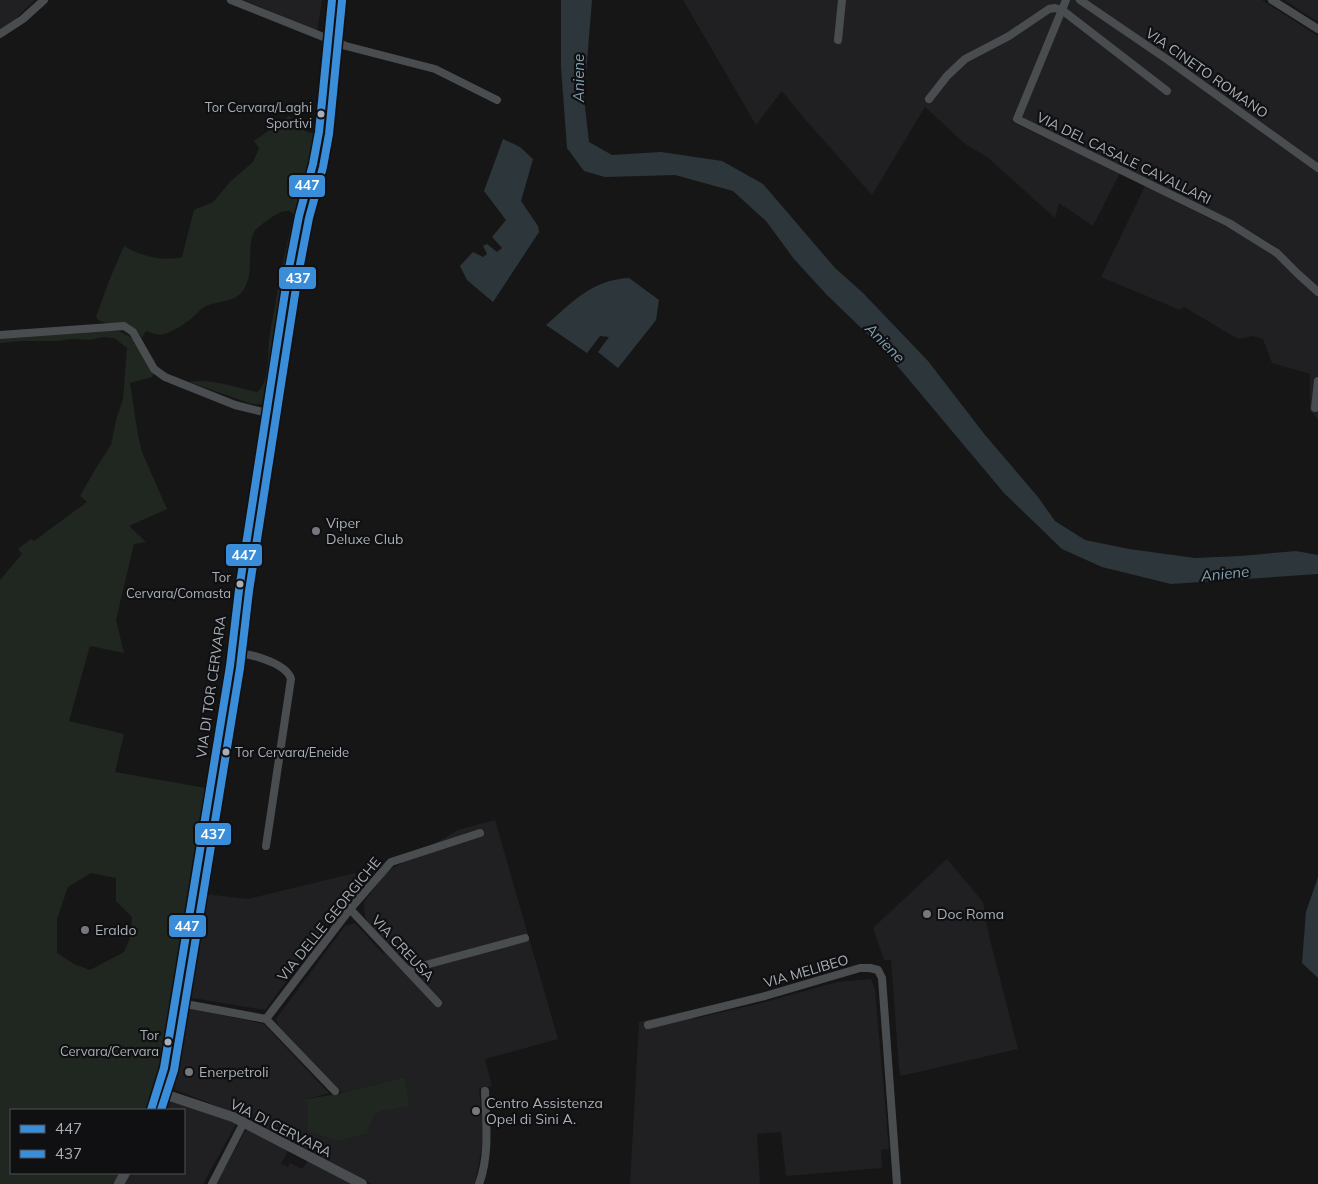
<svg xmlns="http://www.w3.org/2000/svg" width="1318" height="1184" font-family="Mulish,sans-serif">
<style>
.built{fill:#202022}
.green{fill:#202620;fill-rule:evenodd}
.water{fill:#2d373b}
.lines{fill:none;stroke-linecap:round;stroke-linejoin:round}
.minor{stroke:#4a4d4f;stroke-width:8}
.tertiary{stroke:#4a4d4f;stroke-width:10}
.bus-1-casing{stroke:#101012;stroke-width:11}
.bus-2-casing{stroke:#101012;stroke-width:11}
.bus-1{stroke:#3a8dd9;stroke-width:8}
.bus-2{stroke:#3a8dd9;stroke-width:8}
.bus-dot{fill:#a8afb6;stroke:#101012;stroke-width:2}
.poi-dot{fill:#75797e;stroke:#101012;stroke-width:2}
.labels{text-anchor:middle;stroke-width:4.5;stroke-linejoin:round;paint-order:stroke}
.bus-label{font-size:13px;fill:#a8afb6;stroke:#101012;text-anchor:end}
.street-label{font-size:14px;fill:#a8afb6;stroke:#101012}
.poi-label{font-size:14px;fill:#a8afb6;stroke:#101012;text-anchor:start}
.water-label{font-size:15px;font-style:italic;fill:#81a1af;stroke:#101012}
.line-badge{stroke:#101012;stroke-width:2}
.badge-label{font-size:14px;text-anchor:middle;font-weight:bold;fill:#fff}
</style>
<rect width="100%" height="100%" fill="#161616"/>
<g class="built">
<path d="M0 0H35L12 22 0 29Z"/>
<path d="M244 0H322L317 31Z"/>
<path d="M683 0H1062L1012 122 1120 173 1093 226 1059 203 1055 218 987 157 965 144 925 107 872 195 804 118 782 91 756 125Z"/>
<path d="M1070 0H1262L1318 36V288L1275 246 1237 223 1021 117Z"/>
<path d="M1284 0H1318V22Z"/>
<path d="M1145 186 1229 228 1265 248 1276 255 1306 286 1318 295V420L1310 410V374L1272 363 1263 339 1253 336 1238 339 1184 307 1180 310 1101 277Z"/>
<path d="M495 820 558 1039 485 1059 492 1086 479 1089 484 1134 475 1184H372L249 1118 170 1088 167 1082 180 1012 183 1007 264 1024 329 1093 307 1099 309 1131 338 1141 367 1134 375 1113 410 1106 405 1077 342 1093 278 1025 276 1019 345 926 355 923 385 956 365 916 364 902 386 872 458 830Z"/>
<path d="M947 859 983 902 989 936 1018 1049 901 1076 899 1068 891 960H884L873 928Z"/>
<path d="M355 873 359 887 309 951 300 952 298 965 292 964 291 975 265 1010 181 996 197 893 248 899Z"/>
<path d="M871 979 875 990 889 1149 881 1150 882 1168 786 1176 781 1132 757 1134 760 1184H630L639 1022 690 1010 693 1019 769 1001 837 982Z"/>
<path d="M164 1098 218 1116 236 1124 203 1184H123L129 1173H184V1110H157L161 1100Z"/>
<path d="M249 1129 287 1149V1153L281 1164 288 1167 290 1163 302 1169 308 1161 352 1184H216L245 1131Z"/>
</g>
<g class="green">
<path d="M289 116 307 132 316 134 265 404H252L189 382C212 378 235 388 257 392 269 385 268 354 269 341 270 329 273 318 275 306 280 276 286 245 294 215L290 211C283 210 278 214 272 217 267 221 258 226 254 232 246 249 255 272 244 289 237 302 218 301 206 306 200 309 197 314 192 318 185 324 173 331 165 334 158 336 152 333 146 331L142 338C129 315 104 330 96 317L109 281 124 246C140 256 164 262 182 257L194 210 213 202 231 181 253 162 259 148 254 141Z"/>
<path d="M112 330C136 332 144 355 154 373L152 377 130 383 138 435 142 452 167 509 129 526 146 542 134 544 116 620 124 653 90 646 69 721 124 734 115 772 206 788 160 1067 147 1110H11V1173H121L114 1184H0V580L22 554 18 549 31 539 34 541 87 502 80 496 96 468 111 445 116 420 123 399 127 348 114 338 102 337 91 340 72 339 58 341H23L0 343V338ZM91 873 116 878V901L132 917 130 938 124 952 90 970 74 964 57 953V919L68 887Z"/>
<path d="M405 1077 410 1106 375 1113 367 1134 338 1141 308 1131 307 1099 342 1093Z"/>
</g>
<g class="water">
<path d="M561 0H592L584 98 589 142 612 155 661 152 722 161 763 184 835 268 863 293 928 361 985 435 1038 497 1055 521 1085 540 1129 549 1195 558 1241 556 1296 551 1318 555V574L1171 584 1102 567 1062 549 1004 493 884 350 827 295 794 259 766 221 733 191 675 175 605 177 584 171 567 148 561 67Z"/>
<path d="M503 139 520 147 533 159 521 201 538 226 539 232 493 302 467 280 460 266 473 252 483 257 487 254 483 246 487 244 497 252 502 248 492 237 506 220 484 191Z"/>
<path d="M629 278 659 300 656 320 618 368 598 352 609 337 600 336 587 353 546 325C573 302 591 280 629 278Z"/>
<path d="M1318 877V978L1302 963 1306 912Z"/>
</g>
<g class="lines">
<g class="minor">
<path d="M231 0 346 46 435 69 497 100"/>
<path d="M1066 0 1017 119 1229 223 1277 253 1298 274 1318 292"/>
<path d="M1080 0 1168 60 1318 168"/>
<path d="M1272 0 1318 29"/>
<path d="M0 34 23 19 44 0"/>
<path d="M838 40 842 0"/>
<path d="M929 99 947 76 965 59 1009 36 1049 9 1055 8 1062 10 1167 91"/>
<path d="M0 335 124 326 133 332 154 369 165 377 235 405 267 413"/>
<path d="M1315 408 1318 381"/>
<path d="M231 652C247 653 286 662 291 679L266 846"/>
<path d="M350 909 438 1003"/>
<path d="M407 970 525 938"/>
<path d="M175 1002 266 1019 335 1091"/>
<path d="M266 1019 350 909 391 862 480 833"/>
<path d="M648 1025 765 996 860 968H870L878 970 882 978 897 1184"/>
<path d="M212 1184 244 1122"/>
<path d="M479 1184C490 1155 486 1121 485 1091"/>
</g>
<g class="tertiary">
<path d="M158 1092 233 1117 362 1184"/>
<path d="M151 1110 164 1068 193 893 230 666 239 590 288 273 299 216 313 164 319 132 332 0"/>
<path d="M119 1184 125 1173"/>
</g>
<defs>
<path id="bus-1" d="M151 1110 164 1068 193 893 230 666 239 590 288 273 299 216 313 164 319 132 332 0"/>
<path id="bus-2" d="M161 1110 174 1070 203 895 240 668 249 591 298 275 309 218 323 167 329 134 342 1"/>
</defs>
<use href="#bus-1" class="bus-1-casing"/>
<use href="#bus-2" class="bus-2-casing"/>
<use href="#bus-1" class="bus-1"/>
<use href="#bus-2" class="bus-2"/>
</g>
<g class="bus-dot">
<circle cx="321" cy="114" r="4.5"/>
<circle cx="240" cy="584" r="4.5"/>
<circle cx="226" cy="752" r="4.5"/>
<circle cx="168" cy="1042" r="4.5"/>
</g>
<g class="poi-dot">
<circle cx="316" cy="531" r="5"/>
<circle cx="927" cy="914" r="5"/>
<circle cx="85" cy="930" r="5"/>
<circle cx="189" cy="1072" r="5"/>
<circle cx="476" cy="1111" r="5"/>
</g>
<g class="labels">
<g class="bus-label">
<text x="312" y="112">Tor Cervara/Laghi<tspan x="312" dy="16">Sportivi</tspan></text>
<text x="231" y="582">Tor<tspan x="231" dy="16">Cervara/Comasta</tspan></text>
<text x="235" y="757" text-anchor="start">Tor Cervara/Eneide</text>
<text x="159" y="1040">Tor<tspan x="159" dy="16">Cervara/Cervara</tspan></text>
</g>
<g class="street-label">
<text transform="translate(1207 73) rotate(35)" y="5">VIA CINETO ROMANO</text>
<text transform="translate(1124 158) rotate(26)" y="5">VIA DEL CASALE CAVALLARI</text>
<text transform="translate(211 687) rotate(-82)" y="5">VIA DI TOR CERVARA</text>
<text transform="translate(329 919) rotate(-51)" y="5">VIA DELLE GEORGICHE</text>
<text transform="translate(403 948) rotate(47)" y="5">VIA CREUSA</text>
<text transform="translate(806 971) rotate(-16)" y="5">VIA MELIBEO</text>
<text transform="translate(281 1128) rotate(27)" y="5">VIA DI CERVARA</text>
</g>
<g class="poi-label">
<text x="326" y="528">Viper<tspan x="326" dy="16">Deluxe Club</tspan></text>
<text x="937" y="919">Doc Roma</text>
<text x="95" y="935">Eraldo</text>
<text x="199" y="1077">Enerpetroli</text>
<text x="486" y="1108">Centro Assistenza<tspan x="486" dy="16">Opel di Sini A.</tspan></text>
</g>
<g class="water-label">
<text transform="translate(579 78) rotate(-90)" y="5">Aniene</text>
<text transform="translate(885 343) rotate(45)" y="5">Aniene</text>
<text transform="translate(1225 574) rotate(-6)" y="5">Aniene</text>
</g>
</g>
<g class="line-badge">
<rect x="288" y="174" width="38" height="24" rx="5" fill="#3a8dd9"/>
<rect x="278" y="266" width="39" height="24" rx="5" fill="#3a8dd9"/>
<rect x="225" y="543" width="38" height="24" rx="5" fill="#3a8dd9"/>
<rect x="194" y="822" width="38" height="24" rx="5" fill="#3a8dd9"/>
<rect x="168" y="914" width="39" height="24" rx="5" fill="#3a8dd9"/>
</g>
<g class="badge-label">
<text x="307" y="190">447</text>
<text x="298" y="283">437</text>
<text x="244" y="560">447</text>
<text x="213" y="839">437</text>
<text x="187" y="931">447</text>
</g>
<rect x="10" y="1109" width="175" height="65" fill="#101012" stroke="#4d5054"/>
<rect x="20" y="1125" width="25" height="8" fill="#3a8dd9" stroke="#4d5054"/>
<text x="55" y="1134" font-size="15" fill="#a8afb6">447</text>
<rect x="20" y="1150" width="25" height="8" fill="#3a8dd9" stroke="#4d5054"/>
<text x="55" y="1159" font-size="15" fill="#a8afb6">437</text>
</svg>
